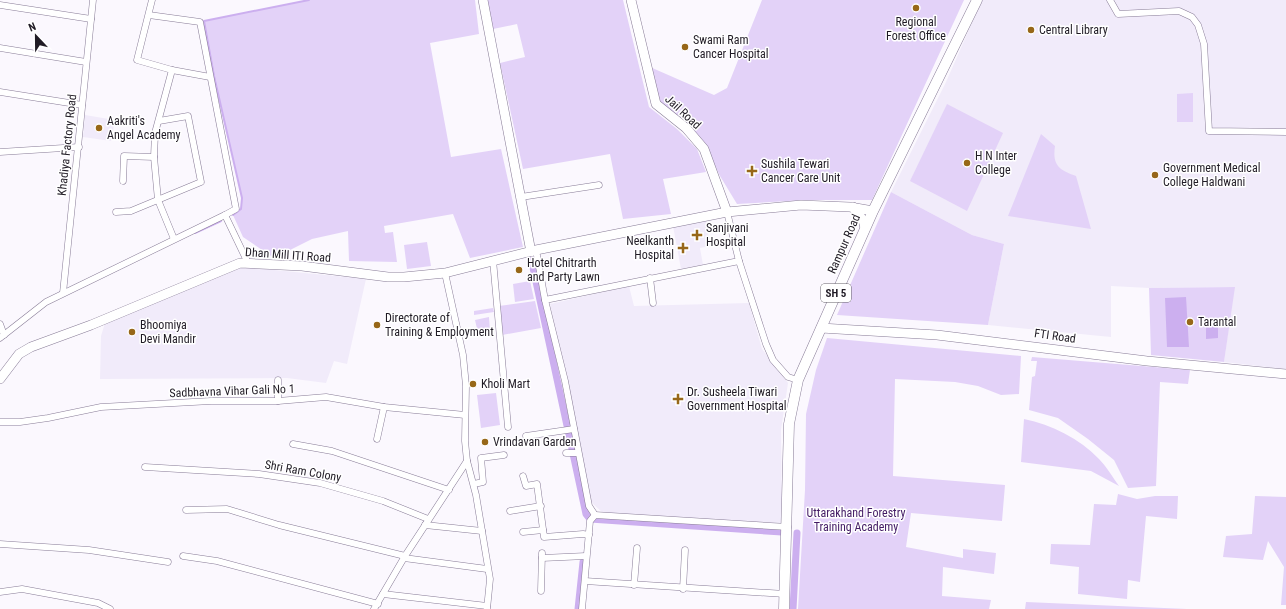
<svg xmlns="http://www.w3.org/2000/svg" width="1286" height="609" font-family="'Roboto Condensed',sans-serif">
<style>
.built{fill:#f1ebfa}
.green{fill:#e3d2f8}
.water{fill:#ccafef}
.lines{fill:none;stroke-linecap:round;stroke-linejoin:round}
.stream{stroke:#ccafef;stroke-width:2}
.canal{stroke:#ccafef;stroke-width:7}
.street-casing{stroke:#887c97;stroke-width:7}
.secondary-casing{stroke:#887c97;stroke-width:10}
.primary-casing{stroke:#887c97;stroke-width:11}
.street{stroke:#fff;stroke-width:6}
.secondary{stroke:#fff;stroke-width:9}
.primary{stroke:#fff;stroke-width:10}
.poi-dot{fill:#976718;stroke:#fff;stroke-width:1.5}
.labels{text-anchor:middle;stroke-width:3;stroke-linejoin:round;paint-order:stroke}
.shield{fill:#fff;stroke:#635f66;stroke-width:1}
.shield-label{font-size:11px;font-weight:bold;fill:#201b25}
.poi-label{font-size:12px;fill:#201b25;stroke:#fff;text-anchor:start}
.street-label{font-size:12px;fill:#201b25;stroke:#fff}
.park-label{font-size:12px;fill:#421a64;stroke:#fff}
</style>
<rect width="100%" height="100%" fill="#fbf8fe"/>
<g class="built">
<path d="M982 0H1286V369L1224 362 1234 287 1149 288 1111 286V337L988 325 1004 244 972 235 891 192 946 82Z"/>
<path d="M85 115 115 120 111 141 83 137Z"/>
<path d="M706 220 710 246 700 248 703 265 681 269 673 226Z"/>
<path d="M243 267 366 279 347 364 334 361 326 383 287 378 100 379 101 336 105 323Z"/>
<path d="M629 286 634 306 749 303 762 349 788 383 781 430 782 523 705 520 603 513 590 501 574 415 550 304Z"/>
</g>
<g class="green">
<path d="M309 0H475L479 34 430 43 451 157 501 149 523 247 470 258 453 214 384 226 385 233 393 232 397 262 349 261 348 231 312 239 274 258 243 237 233 215 241 209 242 198 214 76 204 21Z"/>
<path d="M487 0H623L649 107 677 129 697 149 706 172 663 179 671 214 623 219 610 154 523 169 500 63 525 57 517 24 493 29Z"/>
<path d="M762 0H964L872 200H806L737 204 720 176 703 141 658 100 650 67 714 95 727 88Z"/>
<path d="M1193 93V122H1177V94Z"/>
<path d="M947 104 1003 133 967 211 910 181Z"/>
<path d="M1041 134 1055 146C1052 166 1060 170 1076 176L1091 229 1008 216Z"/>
<path d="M891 192 972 235 1004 244 988 325 837 315Z"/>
<path d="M427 242 431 266 407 269 404 245Z"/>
<path d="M530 281 534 299 515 302 513 284Z"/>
<path d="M1235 287 1224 362 1151 355 1149 288Z"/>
<path d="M535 301 541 328 502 335 499 306Z"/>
<path d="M493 308 494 312 474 315V311Z"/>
<path d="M489 317 490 331 478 333 475 320Z"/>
<path d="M827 338 1021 356 1019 394 1001 395 978 386 955 382 895 379 893 476 1005 485 1002 521 911 513 906 547 963 558V549L996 553 994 574 943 567 942 596 991 600 989 609H798L805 490 806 414 816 370Z"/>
<path d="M1032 357 1190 370 1188 384 1160 382 1156 486 1128 488 1114 460 1088 439 1058 418 1029 410 1032 377 1035 376 1037 361H1031Z"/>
<path d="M496 393 500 425 481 428 477 395Z"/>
<path d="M1024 419C1052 425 1079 438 1099 459 1107 467 1113 478 1119 486L1091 471 1021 462Z"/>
<path d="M1118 494 1137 499 1155 496H1178L1177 519 1146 516 1140 582 1128 580 1127 599 1078 594 1079 567 1050 564 1051 544 1090 545 1094 504 1116 505Z"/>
<path d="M1255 496 1286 497V605H1281L1284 567 1268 541 1263 560 1223 557 1226 536 1252 534Z"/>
<path d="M1026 602 1187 609H1025Z"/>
</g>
<g class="water">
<path d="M1186 297 1189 347H1167L1165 298Z"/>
<path d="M1206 326H1218V338L1206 339Z"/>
</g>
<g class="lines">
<g class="stream">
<path d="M233 215 241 209 242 198 214 76 204 21 309 0"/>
<path d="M195 233 221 221"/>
</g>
<g class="canal">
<path d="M533 257 532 263 586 514 590 519 782 532"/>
<path d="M578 609 583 562"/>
<path d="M793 609 797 533"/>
</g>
<defs>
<g id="street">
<path d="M152 0 137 60 172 70 210 77"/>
<path d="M1110 0 1118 14 1179 11 1192 17 1198 25 1204 44 1209 131 1286 132"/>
<path d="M0 5 91 19"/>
<path d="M149 15 200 22 236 209 225 215"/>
<path d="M0 48 86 62"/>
<path d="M172 70 155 133 154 157 158 200 174 239"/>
<path d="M0 92 82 105"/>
<path d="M0 152 79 147"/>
<path d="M123 181 124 156 154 157"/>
<path d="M521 197 599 185"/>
<path d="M116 212 131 211 201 182 188 116 159 121"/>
<path d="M727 212 739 261 766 344 773 360 788 377 798 380"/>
<path d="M536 250 545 300 565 381 589 506 595 515"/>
<path d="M493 260 508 427"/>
<path d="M445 273 463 355 466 386 465 441 467 461 476 495 490 579 487 609"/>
<path d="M650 278 653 303"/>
<path d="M63 293 93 0"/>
<path d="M545 300 739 261"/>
<path d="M0 324 4 335"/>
<path d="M0 338 46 302 225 215 248 263"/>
<path d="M278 401V380"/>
<path d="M0 422H20L48 418 101 407 211 401H278L326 397 384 407 465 415"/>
<path d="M526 436 574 429"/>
<path d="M377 439 384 407"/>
<path d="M293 444 332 451 449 490"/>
<path d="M566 453H578"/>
<path d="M145 467 259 474 320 483 383 501 428 519"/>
<path d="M523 476 526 486 537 484 544 537 583 534 589 535"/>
<path d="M474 484 483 482 481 458 504 455"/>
<path d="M186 510 227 509 279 525 405 556"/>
<path d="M510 511 541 506"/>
<path d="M425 525 482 531"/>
<path d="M523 532 543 530"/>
<path d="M0 544 89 550 168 562"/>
<path d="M183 556 217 561 378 604"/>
<path d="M404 558 487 569"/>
<path d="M542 558 586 556"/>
<path d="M585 581 785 594"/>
<path d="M634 585 637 548"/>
<path d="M683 589 685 550"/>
<path d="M541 591 542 553"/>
<path d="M0 592 22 589 98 603 110 609"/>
<path d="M383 594 487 606"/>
<path d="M374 609 405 556 467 461"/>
<path d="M582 609 590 521 595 515 788 527"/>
</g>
<g id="secondary">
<path d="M483 0 531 252"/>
<path d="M631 0 656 104 686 128 704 149 727 212"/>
<path d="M853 207 863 220 865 228"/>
<path d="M821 328 937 335 1147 361 1286 374"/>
<path d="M0 379 19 354 31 347 91 325 240 263 302 266 388 277H404L445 273 536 250 727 212 801 205 850 207 873 211"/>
</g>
<path id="primary" d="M784 609 789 424 798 380 873 211 977 0"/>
</defs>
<use href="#street" class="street-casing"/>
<use href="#secondary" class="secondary-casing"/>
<use href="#primary" class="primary-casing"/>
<use href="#street" class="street"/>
<use href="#secondary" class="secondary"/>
<use href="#primary" class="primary"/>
</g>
<g class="poi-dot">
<circle cx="916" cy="8" r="4"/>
<circle cx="1031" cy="30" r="4"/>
<circle cx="685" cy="47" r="4"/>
<circle cx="99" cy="128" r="4"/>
<circle cx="967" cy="163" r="4"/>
<path d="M750 165h4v4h4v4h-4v4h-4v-4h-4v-4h4z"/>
<circle cx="1155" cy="175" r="4"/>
<path d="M695 229h4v4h4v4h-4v4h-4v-4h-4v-4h4z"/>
<path d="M681 242h4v4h4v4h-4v4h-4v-4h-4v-4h4z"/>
<circle cx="519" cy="270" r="4"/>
<circle cx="1190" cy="322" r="4"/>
<circle cx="377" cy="325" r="4"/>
<circle cx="132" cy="332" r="4"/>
<circle cx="473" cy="384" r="4"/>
<path d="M676 393h4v4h4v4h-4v4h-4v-4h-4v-4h4z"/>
<circle cx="485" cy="442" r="4"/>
</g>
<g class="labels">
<rect class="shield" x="821" y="284" width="30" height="18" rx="3"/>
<g class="shield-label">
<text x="836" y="297">SH 5</text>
</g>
<g class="poi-label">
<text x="916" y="26" text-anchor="middle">Regional<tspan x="916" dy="14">Forest Office</tspan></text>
<text x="1039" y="34">Central Library</text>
<text x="693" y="44">Swami Ram<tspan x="693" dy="14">Cancer Hospital</tspan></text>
<text x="107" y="125">Aakriti's<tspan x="107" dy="14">Angel Academy</tspan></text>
<text x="975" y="160">H N Inter<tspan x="975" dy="14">College</tspan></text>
<text x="761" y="168">Sushila Tewari<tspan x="761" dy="14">Cancer Care Unit</tspan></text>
<text x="1163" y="172">Government Medical<tspan x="1163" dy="14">College Haldwani</tspan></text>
<text x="706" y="232">Sanjivani<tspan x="706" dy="14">Hospital</tspan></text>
<text x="674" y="245" text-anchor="end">Neelkanth<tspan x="674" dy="14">Hospital</tspan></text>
<text x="527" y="267">Hotel Chitrarth<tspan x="527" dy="14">and Party Lawn</tspan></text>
<text x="385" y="322">Directorate of<tspan x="385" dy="14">Training &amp; Employment</tspan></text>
<text x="1198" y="326">Tarantal</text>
<text x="140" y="329">Bhoomiya<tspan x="140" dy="14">Devi Mandir</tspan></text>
<text x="481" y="388">Kholi Mart</text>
<text x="687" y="396">Dr. Susheela Tiwari<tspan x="687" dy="14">Government Hospital</tspan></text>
<text x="493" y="446">Vrindavan Garden</text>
</g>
<g class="street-label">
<text transform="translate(683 112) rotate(43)" y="4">Jail Road</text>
<text transform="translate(67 145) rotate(-84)" y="4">Khadiya Factory Road</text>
<text transform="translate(844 244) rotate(-66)" y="4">Rampur Road</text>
<text transform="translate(288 255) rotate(4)" y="4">Dhan Mill ITI Road</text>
<text transform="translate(1055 336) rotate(8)" y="4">FTI Road</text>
<text transform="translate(232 391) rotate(-2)" y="4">Sadbhavna Vihar Gali No 1</text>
<text transform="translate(303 471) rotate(10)" y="4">Shri Ram Colony</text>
</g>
<g class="park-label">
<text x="856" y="517">Uttarakhand Forestry<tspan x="856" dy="14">Training Academy</tspan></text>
</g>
</g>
<g transform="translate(36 36) rotate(338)" stroke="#ffffff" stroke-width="3" paint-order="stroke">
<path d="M0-3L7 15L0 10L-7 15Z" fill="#201b25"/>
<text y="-6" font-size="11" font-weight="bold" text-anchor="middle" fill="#201b25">N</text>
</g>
</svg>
